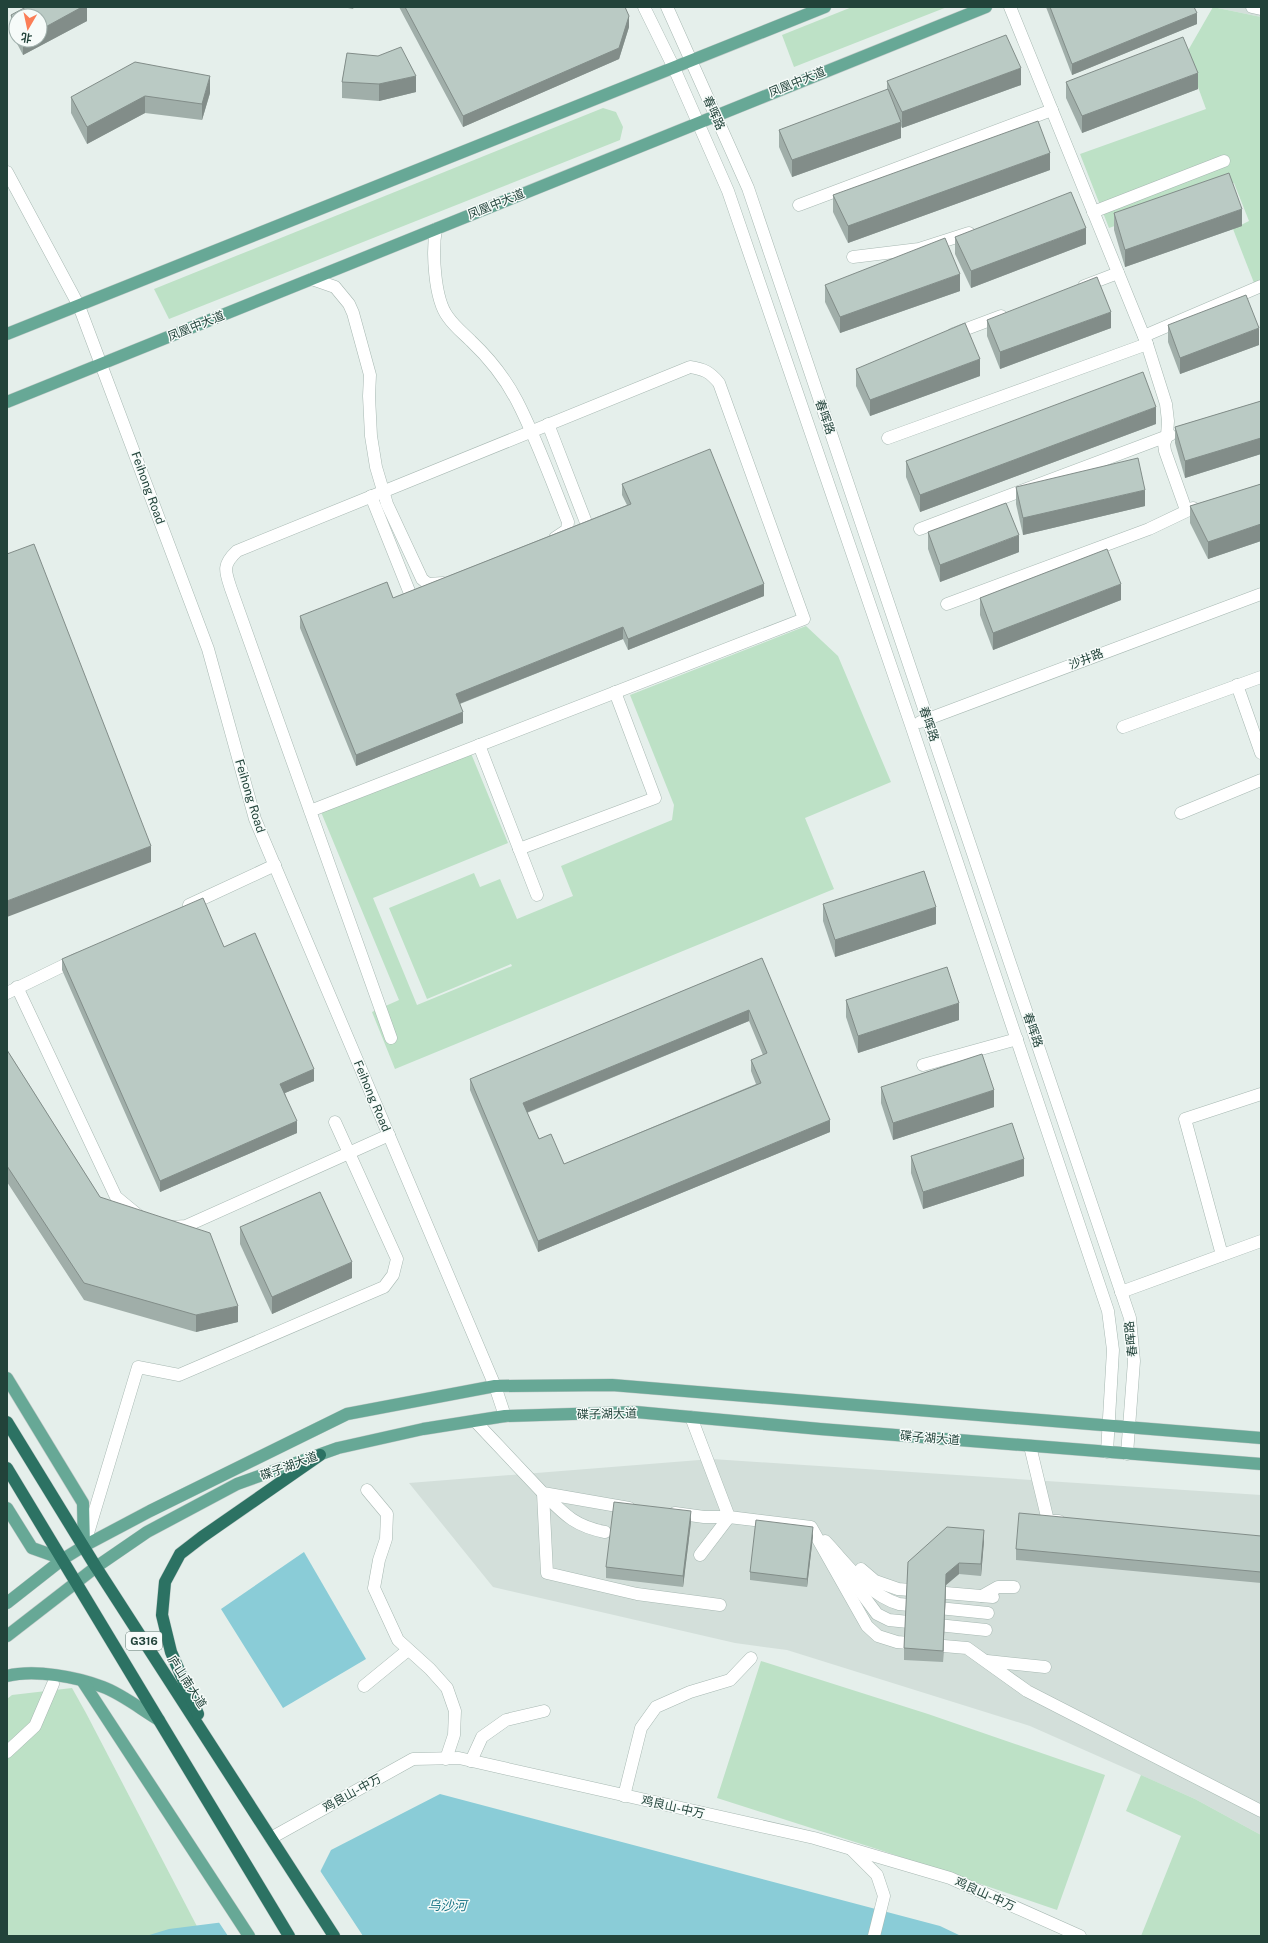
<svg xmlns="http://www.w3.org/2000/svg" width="1268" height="1943" font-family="'Public Sans','Noto Sans SC',sans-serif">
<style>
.built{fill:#d3dfda}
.green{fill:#bde1c6}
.water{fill:#8accd7}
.pier{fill:#e5efeb}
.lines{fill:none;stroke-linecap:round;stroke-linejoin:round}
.minor-casing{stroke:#a7b8b2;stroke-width:13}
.major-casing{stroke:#c1cac8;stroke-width:13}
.highway-casing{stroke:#c1cac8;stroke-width:13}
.minor{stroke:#fff;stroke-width:12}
.major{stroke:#67a896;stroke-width:12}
.highway{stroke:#2c7263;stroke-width:12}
.wall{fill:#a0aea9;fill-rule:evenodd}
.shaded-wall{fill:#828d89}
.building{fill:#bacac4;stroke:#828d89;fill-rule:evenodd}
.labels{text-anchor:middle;stroke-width:3;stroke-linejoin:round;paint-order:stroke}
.shield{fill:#f6fbf9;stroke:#627a73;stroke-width:1}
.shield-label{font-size:11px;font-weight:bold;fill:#22433a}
.street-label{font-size:12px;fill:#22433a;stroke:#f6fbf9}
.water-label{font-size:13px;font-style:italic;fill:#177385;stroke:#f6fbf9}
</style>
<rect width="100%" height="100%" fill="#e5efeb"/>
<g class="built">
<path d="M1212 7H1261V17L1213 7Z"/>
<path d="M712 1459 1261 1495V1835L1195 1799 1030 1726 787 1650 735 1643 493 1587 409 1483Z"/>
</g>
<g class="green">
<path d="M852 7H947L794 67 782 35Z"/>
<path d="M1213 7 1261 17V286L1256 288 1233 229 1249 221 1234 183 1109 228 1080 154 1206 109 1186 54Z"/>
<path d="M603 108 616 112 623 127 620 140 169 319 154 289Z"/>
<path d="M806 626 838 656 891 782 805 818 834 889 395 1069 372 1012 399 1000 321 812 470 751 508 843 373 898 417 1005 512 966 511 964 427 999 389 908 474 873 480 887 500 879 517 919 573 896 561 866 672 820 674 805 630 695Z"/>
<path d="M761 1661 928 1714 1105 1775 1057 1910 883 1851 717 1798Z"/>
<path d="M72 1688 86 1713 202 1936H7V1699L12 1695Z"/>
<path d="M1141 1775 1195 1799 1261 1835V1936H1141L1181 1836 1126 1811Z"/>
</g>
<g class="water">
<path d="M304 1552 366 1659 283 1708 221 1609Z"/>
<path d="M440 1794 940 1926 961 1936H146L169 1929 256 1918 315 1882 331 1850Z"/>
</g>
<path class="pier" d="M319 1869 363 1936H228L218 1921 255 1916 313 1880Z"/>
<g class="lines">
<defs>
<g id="minor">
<path d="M644 7 674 68 728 191 911 725 1108 1311 1113 1350 1107 1452"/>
<path d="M667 7 748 188 1130 1318 1134 1361 1127 1454"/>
<path d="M1010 7 1147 344 1166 404 1168 421 1167 436 1164 444 1165 451 1186 510"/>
<path d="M1252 7 1261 9"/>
<path d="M7 172 79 306 208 649 255 819 495 1386 505 1416"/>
<path d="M799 205 1052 110"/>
<path d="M1093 212 1224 161"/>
<path d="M436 229C432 250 434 299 448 317 455 327 463 333 471 341 489 358 506 380 517 401 537 440 552 482 568 522L567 530 555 538"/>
<path d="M853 257 919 249 969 233"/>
<path d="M312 279 335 287 349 304 353 313 370 375 369 396 371 436 376 467 387 504 422 579 428 584 443 583"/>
<path d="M1084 286 1118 273"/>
<path d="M953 334 1001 316"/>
<path d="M1144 336 1261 286"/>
<path d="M548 424 587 525"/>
<path d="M888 438 1147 344"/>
<path d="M371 496 411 596"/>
<path d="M920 529 1170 435"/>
<path d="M947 604 1149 529 1193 508"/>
<path d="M1237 685 1261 753"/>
<path d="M920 722 1261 594"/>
<path d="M1123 727 1261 677"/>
<path d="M479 745 537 895"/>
<path d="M310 811 804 619 719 383C710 372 704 369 690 367L237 551C222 565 225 571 231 589L391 1038"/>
<path d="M1181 813 1261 780"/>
<path d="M519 849 655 798 615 692"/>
<path d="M189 905 275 865"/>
<path d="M17 987 116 1197 139 1216"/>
<path d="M7 993 77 959"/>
<path d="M923 1065 1017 1039"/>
<path d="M171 1227 186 1226 389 1135"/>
<path d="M1222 1255 1185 1119 1261 1094"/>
<path d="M1121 1292 1261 1241"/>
<path d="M691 1417 729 1517 811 1527 867 1626 878 1636 897 1642 967 1648 1027 1691 1261 1811"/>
<path d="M475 1421 543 1493 629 1508"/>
<path d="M1030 1446 1048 1521H1059"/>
<path d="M367 1490 387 1514 386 1539 379 1560 374 1588 398 1640 430 1669 447 1688 455 1711 454 1735 446 1759"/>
<path d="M543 1493 547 1573 637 1594 720 1605"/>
<path d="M543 1493C564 1514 574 1526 605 1532"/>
<path d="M675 1513 704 1517H729L700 1555"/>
<path d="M825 1541C846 1563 868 1595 899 1604L988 1613"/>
<path d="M85 1543 138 1367 179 1375 384 1287 393 1275 397 1259 335 1122"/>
<path d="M839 1563 877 1614 889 1620 986 1630"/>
<path d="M861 1569 875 1581 898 1589 993 1597"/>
<path d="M982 1596 998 1587H1014"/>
<path d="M987 1661 1045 1667"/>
<path d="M364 1686 408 1650"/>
<path d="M7 1752 35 1726 53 1684"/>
<path d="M471 1761 482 1737 506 1720 544 1711"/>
<path d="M624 1796 641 1728 656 1707 690 1692 730 1680 751 1658"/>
<path d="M271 1838 413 1759 459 1758 814 1838 950 1878 1080 1936"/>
<path d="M852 1850 877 1875 884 1896 874 1936"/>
</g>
<g id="major">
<path d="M7 334 825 7"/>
<path d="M7 402 986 7"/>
<path d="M7 1378 83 1503 84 1546"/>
<path d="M7 1508 32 1548 63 1559"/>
<path d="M7 1603 63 1559 84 1546 150 1511 347 1414 495 1386 612 1385 1261 1438"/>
<path d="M7 1636 96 1567 147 1532 237 1484 338 1448 423 1429 505 1416 636 1412 820 1429 1261 1464"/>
<path d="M7 1676C35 1669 77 1677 103 1687 122 1694 142 1710 159 1720"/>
<path d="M83 1682 249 1936"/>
</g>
<g id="highway">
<path d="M7 1422 96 1567 334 1936"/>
<path d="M7 1468 289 1936"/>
<path d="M198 1714 171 1652 162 1615 165 1582 180 1554 202 1537 320 1455"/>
</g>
</defs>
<use href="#minor" class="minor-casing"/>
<use href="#major" class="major-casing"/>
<use href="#highway" class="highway-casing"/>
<use href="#minor" class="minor"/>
<use href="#major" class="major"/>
<use href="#highway" class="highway"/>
</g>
<g class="wall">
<path d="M87 7V21L23 55 11 32V15ZM16 16 40 40H16Z"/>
<path d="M343 7H354L353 9Z"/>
<path d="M399 7H625L629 27 619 59 463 127Z"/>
<path d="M1046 7H1194L1197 24 1072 75Z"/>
<path d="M347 53 416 92 379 101 342 98V82Z"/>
<path d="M887 81 1021 85 902 128 901 126V138L792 177 779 147V130L887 90Z"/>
<path d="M1066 82 1198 89 1082 133 1066 98Z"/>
<path d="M210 93 202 120 145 113 87 144 71 113V97Z"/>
<path d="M1050 170 848 243 833 212V195Z"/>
<path d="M1114 213 1242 226 1125 267 1114 230Z"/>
<path d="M955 237 1086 244 971 288 955 254Z"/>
<path d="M825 285 960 291 840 333 825 302Z"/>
<path d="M987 320 1111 328 1000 369 987 336Z"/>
<path d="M1168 325 1259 345 1180 374 1168 342Z"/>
<path d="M856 369 980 376 870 416 856 386Z"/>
<path d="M1261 401V454L1185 478 1175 443V427Z"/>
<path d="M1156 424 920 512 906 477V461Z"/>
<path d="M622 484 764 596 628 650 623 639 460 704 463 723 356 766 300 628V616L393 598 627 505 622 495Z"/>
<path d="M1261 484V541L1208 559 1190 523V506Z"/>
<path d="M1016 487 1145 506 1023 535 1016 504Z"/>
<path d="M928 532 1019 552 940 582 928 549Z"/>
<path d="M980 598 1121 600 993 650 980 615Z"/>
<path d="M823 904 936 924 835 957 823 921Z"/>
<path d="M224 947 314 1081 285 1093 297 1133 160 1192 62 970V959Z"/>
<path d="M762 958 830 1132 538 1252 470 1090V1079ZM749 1021 763 1055 751 1060V1071L756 1084 564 1164 539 1139 527 1113Z"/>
<path d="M846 1000 959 1020 858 1053 846 1017Z"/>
<path d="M7 1050 100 1197 238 1322 196 1332 84 1300 7 1182Z"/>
<path d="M881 1087 994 1107 893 1140 881 1103Z"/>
<path d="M911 1156 1024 1176 923 1209 911 1173Z"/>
<path d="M240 1227 352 1278 272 1314 240 1244Z"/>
<path d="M691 1522 683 1587 606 1578V1567Z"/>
<path d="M813 1536 807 1587 750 1580V1572Z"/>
<path d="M1261 1536V1583L1016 1560V1549Z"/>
<path d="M984 1541 981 1576 959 1574 946 1585 943 1662 904 1660V1648L908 1562Z"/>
</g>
<g class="shaded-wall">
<path d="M82 7H87V21L23 55V40H40V30Z"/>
<path d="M1197 13V24L1072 75V64Z"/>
<path d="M629 16V27L619 59 463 127V116Z"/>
<path d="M1021 68V85L902 128V112Z"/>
<path d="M1198 73V89L1082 133V116Z"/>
<path d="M210 76V93L202 120V104Z"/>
<path d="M416 76V92L379 101V84Z"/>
<path d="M145 96V113L87 144V127Z"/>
<path d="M901 122V138L792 177V160Z"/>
<path d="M1050 153V170L848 243V226Z"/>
<path d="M1242 209V226L1125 267V250Z"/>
<path d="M1086 228V244L971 288V271Z"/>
<path d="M960 274V291L840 333V317Z"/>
<path d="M1111 312V328L1000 369V352Z"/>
<path d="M1259 328V345L1180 374V358Z"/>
<path d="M980 359V376L870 416V400Z"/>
<path d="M1156 407V424L920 512V495Z"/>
<path d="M1261 438V454L1185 478V461Z"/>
<path d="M1145 490V506L1023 535V518Z"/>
<path d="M1261 524V541L1208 559V542Z"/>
<path d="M1019 535V552L940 582V565Z"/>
<path d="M764 584V596L628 650V639Z"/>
<path d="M1121 584V600L993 650V633Z"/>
<path d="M623 627V639L456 705V694Z"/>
<path d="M463 712V723L356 766V755Z"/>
<path d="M151 846V862L7 917V901Z"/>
<path d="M936 907V924L835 957V940Z"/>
<path d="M959 1003V1020L858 1053V1036Z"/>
<path d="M749 1010V1021L523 1114V1103Z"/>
<path d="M314 1069V1081L280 1095V1084Z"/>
<path d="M994 1090V1107L893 1140V1123Z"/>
<path d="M830 1120V1132L538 1252V1241Z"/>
<path d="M297 1121V1133L160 1192V1181Z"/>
<path d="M1024 1159V1176L923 1209V1192Z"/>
<path d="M352 1262V1278L272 1314V1297Z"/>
<path d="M238 1306V1322L196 1332V1315Z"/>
<path d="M691 1511V1522L683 1587V1576Z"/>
<path d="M813 1527V1536L807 1587V1579Z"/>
<path d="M984 1530V1541L981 1576V1564Z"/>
<path d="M959 1563V1574L946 1585 943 1662V1651L946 1574Z"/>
</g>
<g class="building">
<path d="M26 7H82L40 30V16H16V25L11 15Z"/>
<path d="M405 7H625L629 16 619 48 463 116Z"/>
<path d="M1050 7H1194L1197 13 1072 64Z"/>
<path d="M1006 35 1021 68 902 112 887 81Z"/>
<path d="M1183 37 1198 73 1082 116 1066 82Z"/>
<path d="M401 47 416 76 379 84 342 82 347 53 378 56Z"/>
<path d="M135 62 210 76 202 104 145 96 87 127 71 97Z"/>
<path d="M888 89 901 122 792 160 779 130Z"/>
<path d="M1038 121 1050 153 848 226 833 195Z"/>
<path d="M1229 173 1242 209 1125 250 1114 213Z"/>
<path d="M1071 192 1086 228 971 271 955 237Z"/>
<path d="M945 238 960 274 840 317 825 285Z"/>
<path d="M1097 277 1111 312 1000 352 987 320Z"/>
<path d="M1246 295 1259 328 1180 358 1168 325Z"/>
<path d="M965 323 980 359 870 400 856 369Z"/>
<path d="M1143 372 1156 407 920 495 906 461Z"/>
<path d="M1261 401V438L1185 461 1175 427Z"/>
<path d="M710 449 764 584 628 639 623 627 456 694 463 712 356 755 300 616 387 582 393 598 631 504 622 484Z"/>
<path d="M1138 458 1145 490 1023 518 1016 487Z"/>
<path d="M1261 484V524L1208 542 1190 506Z"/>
<path d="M1006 503 1019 535 940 565 928 532Z"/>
<path d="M34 544 151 846 7 901V554Z"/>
<path d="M1107 549 1121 584 993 633 980 598Z"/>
<path d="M924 871 936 907 835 940 823 904Z"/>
<path d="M203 898 224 947 255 933 314 1069 280 1084 297 1121 160 1181 62 959Z"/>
<path d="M762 958 830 1120 538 1241 470 1079ZM749 1010 767 1053 751 1060 761 1083 564 1164 551 1134 539 1139 523 1103Z"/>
<path d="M947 967 959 1003 858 1036 846 1000Z"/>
<path d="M7 1050 100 1197 210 1233 238 1306 196 1315 84 1283 7 1166Z"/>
<path d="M982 1054 994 1090 893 1123 881 1087Z"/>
<path d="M1012 1123 1024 1159 923 1192 911 1156Z"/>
<path d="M320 1192 352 1262 272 1297 240 1227Z"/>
<path d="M614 1502 691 1511 683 1576 606 1567Z"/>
<path d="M1019 1513 1261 1536V1572L1016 1549Z"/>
<path d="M756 1520 813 1527 807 1579 750 1572Z"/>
<path d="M947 1527 984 1530 981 1564 959 1563 946 1574 943 1651 904 1648 908 1562Z"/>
</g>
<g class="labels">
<rect class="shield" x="126" y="1632" width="36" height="18" rx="3"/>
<g class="shield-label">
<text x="144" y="1645">G316</text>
</g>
<g class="street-label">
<text transform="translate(797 82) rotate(-22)" y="4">凤凰中大道</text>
<text transform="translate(714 113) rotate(66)" y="4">春晖路</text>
<text transform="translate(496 204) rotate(-22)" y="4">凤凰中大道</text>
<text transform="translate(196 326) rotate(-22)" y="4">凤凰中大道</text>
<text transform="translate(825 417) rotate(71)" y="4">春晖路</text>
<text transform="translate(148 488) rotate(70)" y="4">Feihong Road</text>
<text transform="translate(1086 659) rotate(-21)" y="4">沙井路</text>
<text transform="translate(929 724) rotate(71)" y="4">春晖路</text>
<text transform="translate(250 796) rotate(73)" y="4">Feihong Road</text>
<text transform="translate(1033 1030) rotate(71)" y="4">春晖路</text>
<text transform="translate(372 1096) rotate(67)" y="4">Feihong Road</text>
<text transform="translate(1131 1339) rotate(-96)" y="4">春晖路</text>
<text transform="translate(607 1414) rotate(-1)" y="4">碟子湖大道</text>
<text transform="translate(930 1438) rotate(5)" y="4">碟子湖大道</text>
<text transform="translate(289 1466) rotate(-20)" y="4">碟子湖大道</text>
<text transform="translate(187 1682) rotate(57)" y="4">庐山南大道</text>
<text transform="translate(352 1793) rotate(-29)" y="4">鸡良山-中万</text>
<text transform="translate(673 1807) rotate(13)" y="4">鸡良山-中万</text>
<text transform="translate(985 1894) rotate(24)" y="4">鸡良山-中万</text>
</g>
<g class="water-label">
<text transform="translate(447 1905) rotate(1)" y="5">乌沙河</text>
</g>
</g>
<rect width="1268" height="1943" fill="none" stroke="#22433a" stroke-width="16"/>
<g transform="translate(28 28) rotate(189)"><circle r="19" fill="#f6fbf9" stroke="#a1b1ad"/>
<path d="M0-3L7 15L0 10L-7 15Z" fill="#fb7e57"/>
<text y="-6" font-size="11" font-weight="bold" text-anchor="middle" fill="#22433a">北</text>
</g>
</svg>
